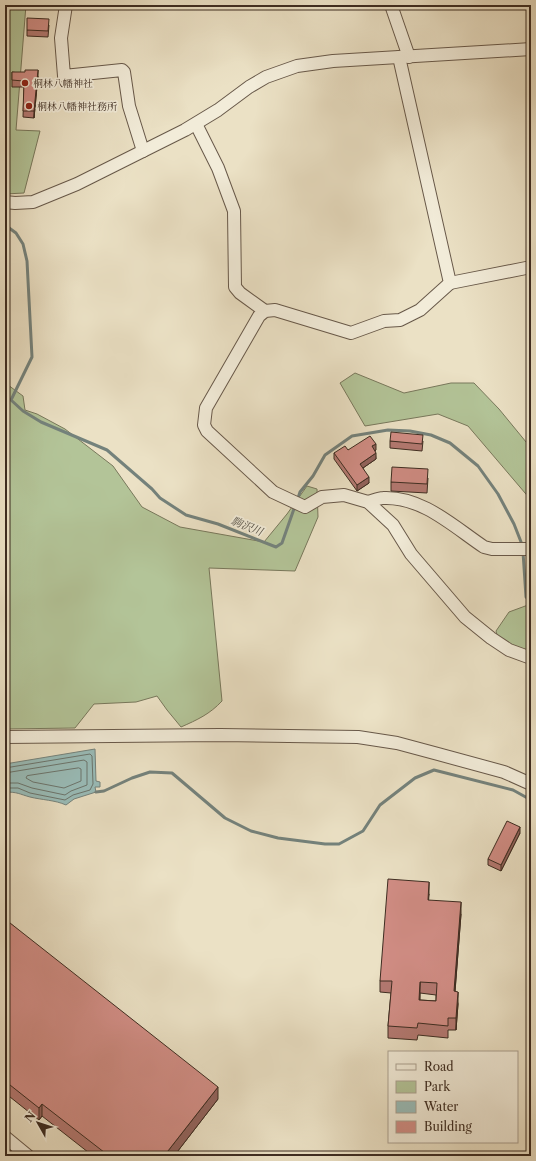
<svg xmlns="http://www.w3.org/2000/svg" width="536" height="1161" font-family="'Libre Caslon Text','Noto Serif JP',serif">
<style>
.green{fill:#b3c498;stroke:#78785c}
.water{fill:#99bcb8;stroke:#74827c}
.lines{fill:none;stroke-linecap:round;stroke-linejoin:round}
.shore{stroke:#6b746c;stroke-width:1}
.stream{stroke:#74827c;stroke-width:3}
.minor-casing{stroke:#68594a;stroke-width:14}
.minor{stroke:#f2ecd9;stroke-width:12}
.wall{fill:#b47972;stroke:#3d2c21;fill-rule:evenodd}
.shaded-wall{fill:#92635d;stroke:#3d2c21}
.building{fill:#d18d85;stroke:#3d2c21;fill-rule:evenodd}
.poi-dot{fill:#8f2418;stroke:#f2ecd9;stroke-width:1.5}
.labels{text-anchor:middle;stroke-width:3.5;stroke-linejoin:round;paint-order:stroke}
.poi-label{font-size:10px;fill:#3d2c21;stroke:#f2ecd9;text-anchor:start}
.water-label{font-size:11px;font-style:italic;fill:#545047;stroke:#f2ecd9}
</style>
<rect width="100%" height="100%" fill="#ebe1c5"/>
<filter id="stains"><feTurbulence type="fractalNoise" baseFrequency=".005" numOctaves="4"/><feColorMatrix values="0 0 0 0 .2 0 0 0 0 .09 0 0 0 0 .02 0 0 0 .5 -.17"/></filter>
<radialGradient id="worn" r=".72"><stop offset=".6" stop-color="#630" stop-opacity="0"/><stop offset="1" stop-color="#630" stop-opacity=".3"/></radialGradient>
<g class="green">
<path d="M5 5H26L16 130 40 131 24 193 5 194Z"/>
<path d="M355 373 404 393 451 383H474L499 409 531 448V500L468 426 438 414 365 426 340 383Z"/>
<path d="M5 384 8 385 23 396 25 410 37 414 65 429 113 466 142 507 180 527 264 542 287 514 307 486 317 489 318 517 295 571 209 568 222 701C210 714 197 720 181 727L167 710 157 696 136 702 94 704 75 728 5 729Z"/>
<path d="M528 605 531 608V657L498 639 496 631 509 612Z"/>
</g>
<path class="water" d="M95 749 96 781 100 782V787H95L96 792 74 799 66 805C55 800 42 800 30 797 19 794 18 792 5 792V764Z"/>
<g class="lines">
<g class="shore">
<path d="M5 768 90 754 92 756 93 784 90 790 73 795 65 800 30 793 18 788H5"/>
<path d="M79 768 81 769V781L64 788 33 782 26 778 27 776Z"/>
<path d="M5 773 84 760 87 762V785L71 791 65 795 32 788 18 783H5"/>
</g>
<g class="stream">
<path d="M5 225 16 233 23 244 27 261 32 357 11 400 23 411 41 422 107 450 152 489 160 498 186 515 218 524 276 547 282 543 295 506"/>
<path d="M297 501 300 492 313 476 325 455 352 436 388 430 410 431 431 435 450 443 478 466 498 494 514 524 523 547"/>
<path d="M523 552 526 597 531 602"/>
<path d="M96 792 104 791 132 778 150 772 172 773 225 818 251 831 278 838 325 844H339L363 831 380 805 415 778 434 770 513 790 531 800"/>
</g>
<defs>
<g id="minor">
<path d="M66 5 61 38 64 76 122 70 124 72 129 106 143 151"/>
<path d="M391 5 409 57"/>
<path d="M399 57 450 283 420 310 400 320 384 321 351 333 275 310 265 311 259 316 206 408 204 425 207 431 273 492 305 507 322 497 344 495 368 502 393 525 411 554 465 617 491 638 509 650 531 658"/>
<path d="M196 124 218 168 234 211 235 287 240 293 265 311"/>
<path d="M5 202 15 203 33 202 77 184 185 130 218 110 249 87 266 77 297 66 333 61 531 49"/>
<path d="M450 283 531 267"/>
<path d="M368 502C373 501 378 498 383 498 422 496 454 527 484 547L492 549H531"/>
<path d="M5 737 220 735 358 737 397 743 438 754 504 772 531 784"/>
<path d="M5 1137 28 1156"/>
</g>
</defs>
<use href="#minor" class="minor-casing"/>
<use href="#minor" class="minor"/>
</g>
<g class="wall">
<path d="M49 25 48 37 27 36V30Z"/>
<path d="M12 72 38 76 34 118 23 117 24 88 23 87H12Z"/>
<path d="M390 441H423L422 451 390 448Z"/>
<path d="M348 450H376L375 451 376 459 363 468 369 483 357 491 334 459V453Z"/>
<path d="M428 478 427 493 391 491V482Z"/>
<path d="M520 833 501 871 488 865V859Z"/>
<path d="M429 894 428 900 461 914 455 992 458 1004 456 1030H448V1038L418 1035 417 1040 388 1038V1026L391 993 380 992V981ZM420 993 436 995V1001L420 1000Z"/>
<path d="M5 919 218 1099 174 1156H93L42 1116 39 1120 5 1093Z"/>
</g>
<g class="shaded-wall">
<path d="M38 70V76L34 118V111Z"/>
<path d="M376 444V450L372 453V446Z"/>
<path d="M376 453V459L360 470V464Z"/>
<path d="M369 477V483L357 491V485Z"/>
<path d="M520 827V833L501 871V865Z"/>
<path d="M429 882V894L428 912V900Z"/>
<path d="M461 902V914L454 1003V991Z"/>
<path d="M420 982V993L419 1012V1000Z"/>
<path d="M458 992V1004L456 1030V1018Z"/>
<path d="M218 1087V1099L174 1156H164Z"/>
<path d="M42 1104V1116L39 1120V1108Z"/>
</g>
<g class="building">
<path d="M27 18 49 19 48 31 27 30Z"/>
<path d="M25 70H38L34 111H23L24 83 23 81 12 80V72H25Z"/>
<path d="M391 432 423 435 422 444 390 441Z"/>
<path d="M370 436 376 444 372 446 376 453 360 464 369 477 357 485 334 453 345 446 348 450Z"/>
<path d="M392 467 428 469 427 484 391 482Z"/>
<path d="M507 821 520 827 501 865 488 859Z"/>
<path d="M388 879 429 882 428 900 461 902 454 991 458 992 456 1018H448V1026L418 1023 417 1028 388 1026 392 981H380ZM420 982 437 983 436 1001 419 1000Z"/>
<path d="M5 919 218 1087 164 1156H109L42 1104 39 1108 5 1081Z"/>
</g>
<g class="poi-dot">
<circle cx="25" cy="83" r="4"/>
<circle cx="29" cy="106" r="4"/>
</g>
<g class="labels">
<g class="poi-label">
<text x="33" y="87">桐林八幡神社</text>
<text x="37" y="110">桐林八幡神社務所</text>
</g>
<g class="water-label">
<text transform="translate(247 526) rotate(22)" y="4">駒沢川</text>
</g>
</g>
<rect width="536" height="1161" fill="none" stroke="#ebe1c5" stroke-width="20"/>
<rect x="6" y="6" width="524" height="1149" fill="none" stroke="#3d2c21" stroke-width="2"/>
<rect x="10" y="10" width="516" height="1141" fill="none" stroke="#3d2c21"/>
<rect x="388" y="1051" width="130" height="92" fill="#f2ecd9" stroke="#aa9f8f"/>
<rect x="396" y="1064" width="20" height="6" fill="#f2ecd9" stroke="#aa9f8f"/>
<text x="424" y="1071" font-size="12" fill="#3d2c21">Road</text>
<rect x="396" y="1081" width="20" height="12" fill="#b3c498" stroke="#aa9f8f"/>
<text x="424" y="1091" font-size="12" fill="#3d2c21">Park</text>
<rect x="396" y="1101" width="20" height="12" fill="#99bcb8" stroke="#aa9f8f"/>
<text x="424" y="1111" font-size="12" fill="#3d2c21">Water</text>
<rect x="396" y="1121" width="20" height="12" fill="#d18d85" stroke="#aa9f8f"/>
<text x="424" y="1131" font-size="12" fill="#3d2c21">Building</text>
<g transform="translate(38 1123) rotate(309)" stroke="#f2ecd9" stroke-width="3" paint-order="stroke">
<path d="M0-3L7 15L0 10L-7 15Z" fill="#3d2c21"/>
<text y="-6" font-size="11" font-weight="bold" text-anchor="middle" fill="#3d2c21">N</text>
</g>
<rect width="100%" height="100%" filter="url(#stains)"/>
<rect width="100%" height="100%" fill="url(#worn)"/>
</svg>
